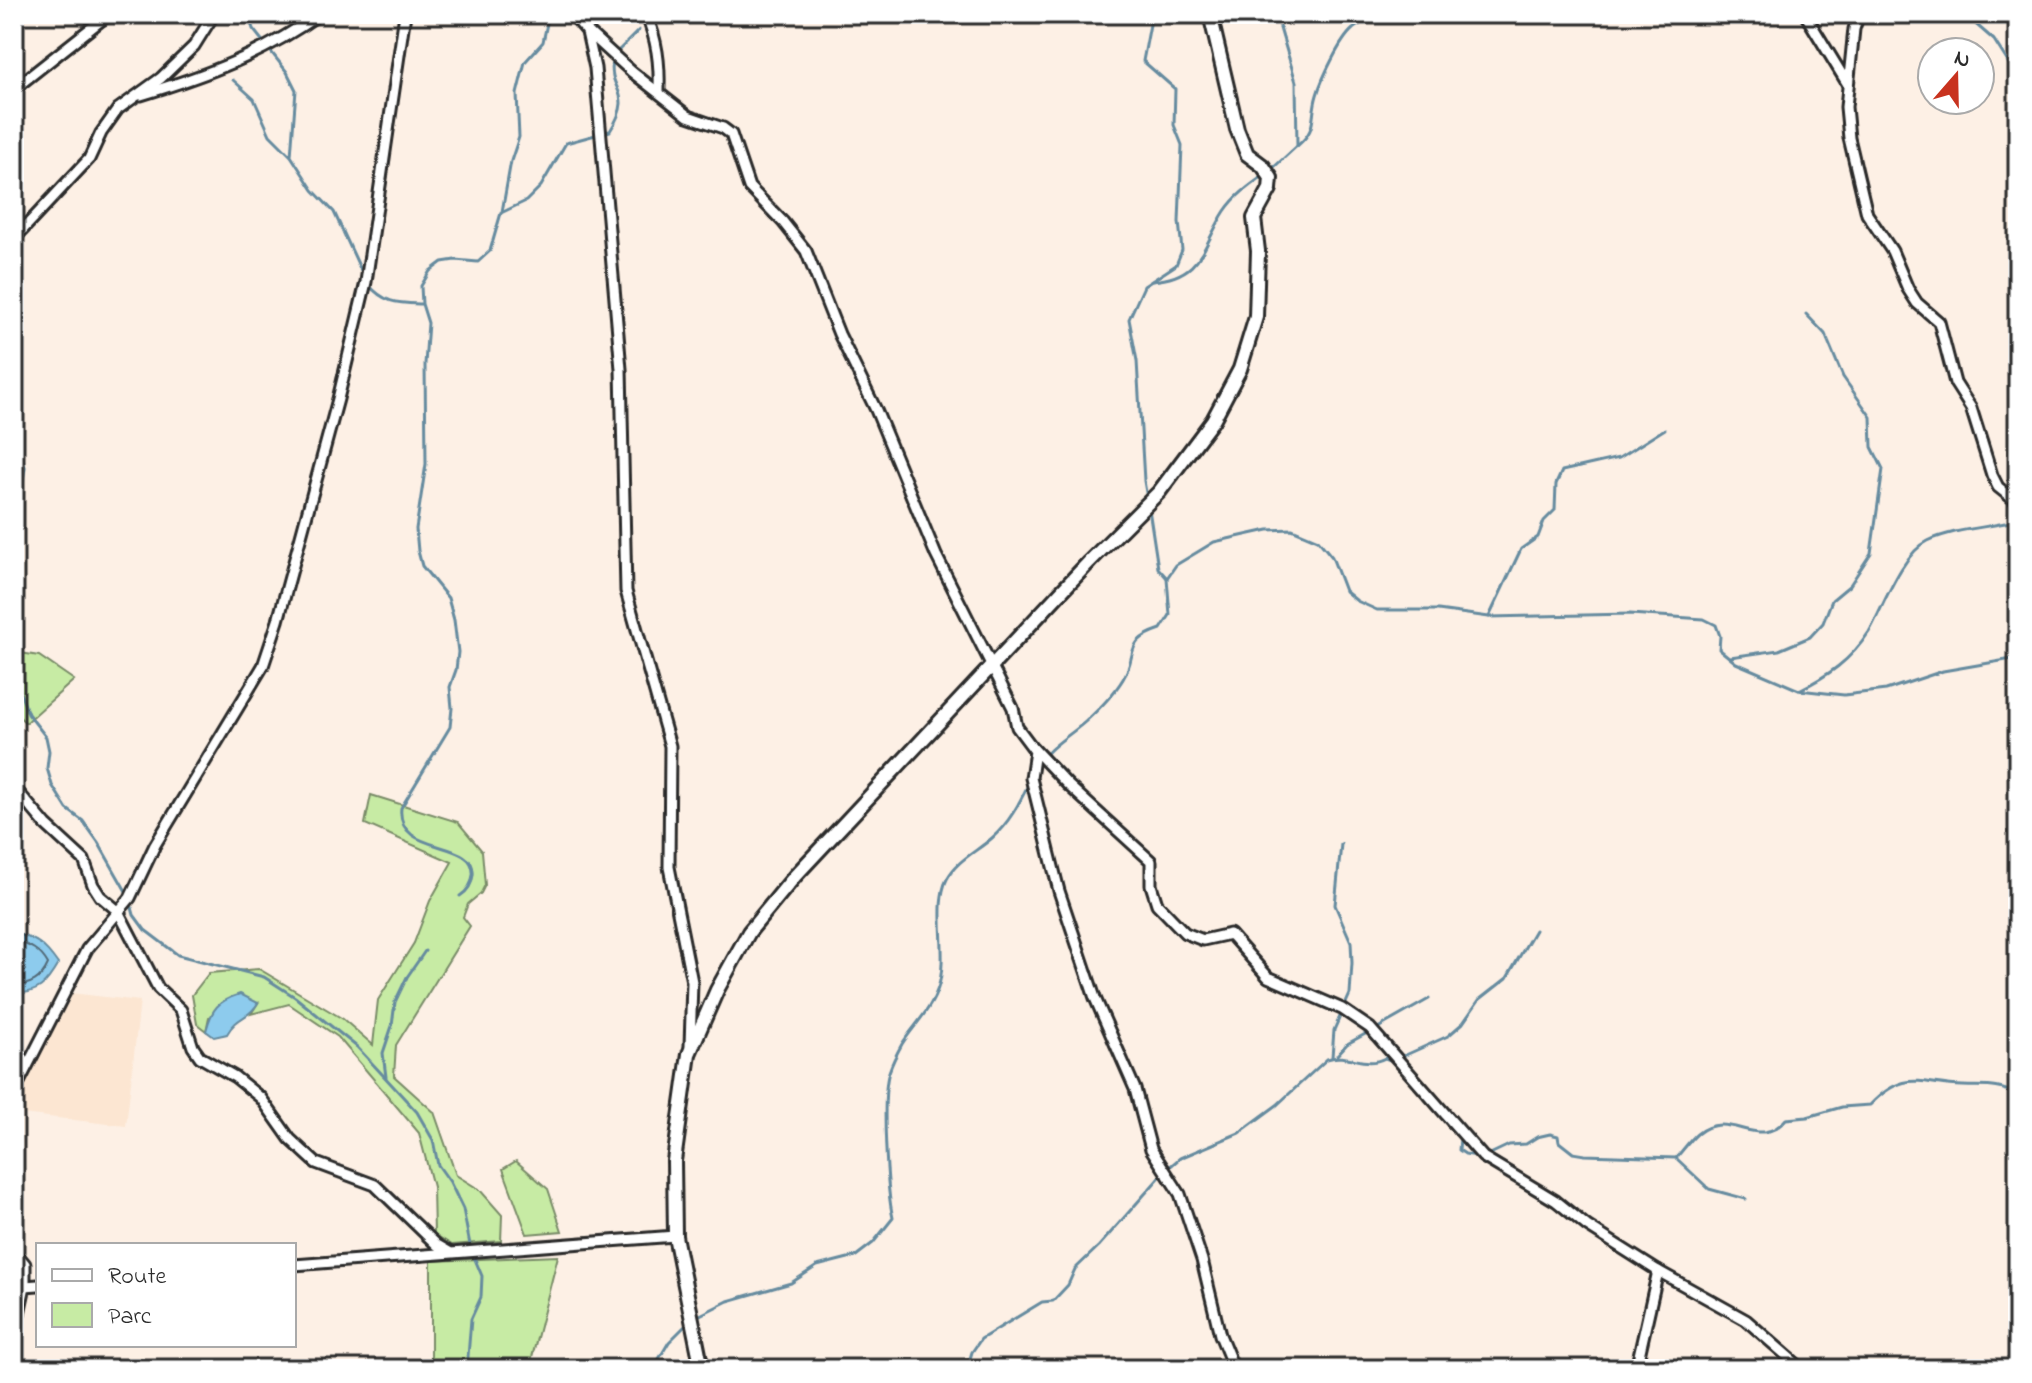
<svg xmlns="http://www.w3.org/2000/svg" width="2032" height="1383" font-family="'Indie Flower',sans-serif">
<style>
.built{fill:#fce6d2}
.green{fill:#c7eba4;stroke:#798b68;stroke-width:2}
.water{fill:#8dcbed;stroke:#668b9f;stroke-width:2}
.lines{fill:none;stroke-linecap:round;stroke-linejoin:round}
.shore{stroke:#526b79;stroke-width:2}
.stream{stroke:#668b9f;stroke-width:3}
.street-casing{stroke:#2b2b2b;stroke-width:15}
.secondary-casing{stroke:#2b2b2b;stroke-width:18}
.street{stroke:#fff;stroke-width:9}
.secondary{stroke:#fff;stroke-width:12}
</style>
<rect width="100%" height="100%" fill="#fdf0e5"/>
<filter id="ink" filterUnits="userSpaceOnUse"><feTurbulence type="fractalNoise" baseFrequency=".0125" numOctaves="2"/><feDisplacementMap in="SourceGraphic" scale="16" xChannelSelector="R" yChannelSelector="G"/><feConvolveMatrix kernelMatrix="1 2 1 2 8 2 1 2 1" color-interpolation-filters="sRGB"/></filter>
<g filter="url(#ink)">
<path class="built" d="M62 992 140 1001 126 1126 14 1113V1084Z"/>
<g class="green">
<path d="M14 652 39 656 74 680 26 723 14 712Z"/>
<path d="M371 795 458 822 482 851 485 885 481 893 468 904 463 917 470 926 396 1045 394 1076 434 1112 456 1175 480 1190 502 1215 501 1241 452 1245 434 1234 433 1187 419 1133 338 1037 289 1004 251 1014 258 1003 209 1017 206 1031 197 1024 192 995 209 973 259 969 343 1019 373 1045 378 1000 414 943 430 901 452 862 365 824Z"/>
<path d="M516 1161 548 1189 562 1231 527 1234 503 1169Z"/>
<path d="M558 1256 529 1369H431V1261Z"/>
</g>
<g class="water">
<path d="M14 933C37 939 44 944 58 964 46 985 39 993 14 994Z"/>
<path d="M240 994 258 1003C248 1020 238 1015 227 1034L214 1037 206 1031C212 1008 218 1001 240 994Z"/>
</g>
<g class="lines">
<path class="shore" d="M14 941C30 945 40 950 48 964 41 980 31 985 14 986"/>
<g class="stream">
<path d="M248 14 253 29 287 72 296 90 291 156 313 190 334 212 364 277"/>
<path d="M1964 14 1994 40 2018 78"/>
<path d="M616 53 639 30"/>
<path d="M233 80 254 99 270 135 290 155"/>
<path d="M1297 146C1318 129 1310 118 1317 95 1322 78 1340 40 1353 29 1362 21 1377 17 1388 14"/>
<path d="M1272 169 1297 146 1296 82 1280 28V14"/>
<path d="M502 212 511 161 519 137 517 94 525 62 543 42 549 14"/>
<path d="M1152 281C1203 277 1202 246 1225 211 1235 196 1249 186 1263 176"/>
<path d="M368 284C384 303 396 303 421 304"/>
<path d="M14 438 25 467 14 537"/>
<path d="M1147 498 1144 481 1137 361 1129 319 1144 286 1176 265 1182 250 1179 222 1182 145 1174 125 1175 89 1143 61 1152 14"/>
<path d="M1149 509 1158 568 1167 578"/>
<path d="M1489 617 1521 549 1538 537 1544 521 1555 510 1556 484 1562 471 1619 458 1665 429"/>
<path d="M1730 657 1779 650 1810 637 1823 623 1832 600 1850 585 1871 553 1883 469 1872 447 1871 417 1843 377 1825 334 1806 314"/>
<path d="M14 676 28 714 46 737 49 751 47 768 52 785 67 809 83 821 98 842 127 893"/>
<path d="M1799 690 1844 695 1886 690 1943 671 2018 658"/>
<path d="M1036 769C1046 748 1068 737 1085 722 1097 711 1114 694 1123 679 1139 653 1122 642 1161 629L1170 615 1167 578 1176 565 1214 542 1268 530 1292 529 1318 540 1332 557 1345 591 1357 601 1377 610H1438L1489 617 1630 614 1704 619 1716 625 1720 636 1719 649 1736 663 1799 690C1828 676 1851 660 1869 632 1883 608 1901 554 1928 541 1956 528 1989 528 2018 520"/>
<path d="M460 896C468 891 472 884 473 875 477 837 396 857 401 808L450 727 452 708 450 687 456 670 458 652 454 620 448 598 422 566 418 551 416 529 426 464 425 364 428 323 422 304 421 286 430 271 442 262 455 260 478 262 490 251 501 213 526 201 541 186 566 143 610 131C636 90 607 92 613 60"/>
<path d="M130 900 134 915 145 930 178 955 264 977 295 997 357 1047 417 1112 433 1140 438 1165 450 1182 463 1209 471 1250 482 1276 481 1297 471 1319 467 1369"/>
<path d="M1376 1029 1429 999"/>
<path d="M1337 1055 1347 1044 1369 1032"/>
<path d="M1332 1057 1334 1030 1350 994 1352 963 1351 942 1335 905 1341 844"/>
<path d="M1399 1058 1448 1036 1463 1023 1479 1000 1507 978 1535 930"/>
<path d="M1398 1067 1460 1138 1459 1150 1465 1154 1477 1156"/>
<path d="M386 1077 383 1053 392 1026 395 1002 407 977 425 951"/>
<path d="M1488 1155 1509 1145 1526 1144 1537 1137 1550 1134 1558 1136 1559 1142 1573 1153 1585 1155 1676 1158C1683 1150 1690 1140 1697 1134 1730 1107 1758 1153 1786 1119L1807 1117 1842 1107 1870 1105C1906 1068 1921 1085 1963 1086 1986 1087 1997 1084 2018 1095"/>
<path d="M1676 1158 1709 1189 1746 1199"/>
<path d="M694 1318 728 1301 791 1283 817 1266 856 1256 873 1243 893 1218C887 1192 881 1096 889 1072 892 1063 897 1053 902 1044 914 1025 931 1010 938 988 949 956 933 906 947 879 957 860 976 852 992 838 1009 823 1019 804 1029 783"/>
<path d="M653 1369 669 1342 688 1323"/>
<path d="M967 1369 972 1352 981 1339 1042 1302 1053 1301 1068 1285 1075 1269 1099 1246 1166 1170 1180 1158 1239 1133 1277 1105 1327 1059C1348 1052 1364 1069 1385 1058L1393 1061"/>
</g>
<defs>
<g id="street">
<path d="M572 14 585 29 632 72 688 116 723 128 731 134 749 187 783 222 806 251 839 334 876 410 936 555 1013 708 1017 727 1035 751 1031 778 1059 891 1095 998 1135 1089 1151 1149 1180 1194 1202 1260 1220 1335 1234 1369"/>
<path d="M583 14 595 68 621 369 626 591 670 746 669 867 692 982 690 1046"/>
<path d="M646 14C657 40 660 63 659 91"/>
<path d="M1805 14 1847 83"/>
<path d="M1859 14 1854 29 1846 107 1849 138 1867 214 1892 251 1908 289 1917 303 1939 322 1955 383 1971 408 1992 475 1998 487 2018 503"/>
<path d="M14 89 109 14"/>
<path d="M141 95C207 75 262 55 319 14"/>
<path d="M14 239 89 159 101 133 118 109 161 78 194 46 214 14"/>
<path d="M1033 748 1068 785 1151 861V885L1157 904 1185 933 1203 940 1230 934 1268 977 1342 1009 1370 1028 1483 1157 1556 1201 1587 1226 1658 1271 1746 1320 1802 1369"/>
<path d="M14 787 46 825 84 860 93 885 100 896 118 911 158 988 181 1010 193 1047 200 1057 235 1077 261 1098 290 1139 316 1163 375 1185 437 1245 449 1252"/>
<path d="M14 1092 87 949 130 898 155 845 263 666 278 621 338 399 366 282 405 14"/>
<path d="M14 1257 20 1258 25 1264V1286"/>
<path d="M294 1265 675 1236"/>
<path d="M14 1337 25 1286 38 1285"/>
<path d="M14 1340 20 1369"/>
<path d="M1636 1369 1658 1271"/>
</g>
<path id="secondary" d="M702 1369 675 1236 674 1161 689 1054 717 990 749 932 795 876 1089 562 1159 492 1213 420 1240 369 1256 317 1258 251 1254 218 1270 189 1271 178 1263 166 1247 154 1237 129 1210 14"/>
</defs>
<use href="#street" class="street-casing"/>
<use href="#secondary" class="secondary-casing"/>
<use href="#street" class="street"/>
<use href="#secondary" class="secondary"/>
</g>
</g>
<rect width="2032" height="1383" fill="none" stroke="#fff" stroke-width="48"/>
<rect x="24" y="24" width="1984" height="1335" fill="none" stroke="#2b2b2b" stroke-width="3" filter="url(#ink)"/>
<rect x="36" y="1243" width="260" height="104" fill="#ffffff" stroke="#aaaaaa" stroke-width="2"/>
<rect x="52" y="1269" width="40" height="12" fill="#ffffff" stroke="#aaaaaa" stroke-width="2"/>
<text x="108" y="1283" font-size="24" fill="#2b2b2b">Route</text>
<rect x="52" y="1303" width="40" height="24" fill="#c7eba4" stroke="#aaaaaa" stroke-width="2"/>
<text x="108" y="1323" font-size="24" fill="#2b2b2b">Parc</text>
<g transform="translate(1956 76) rotate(20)"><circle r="38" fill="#ffffff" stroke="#aaaaaa" stroke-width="2"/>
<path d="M0-6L14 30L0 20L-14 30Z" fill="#c8321e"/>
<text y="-12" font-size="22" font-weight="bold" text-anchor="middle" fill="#2b2b2b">N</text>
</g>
</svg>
